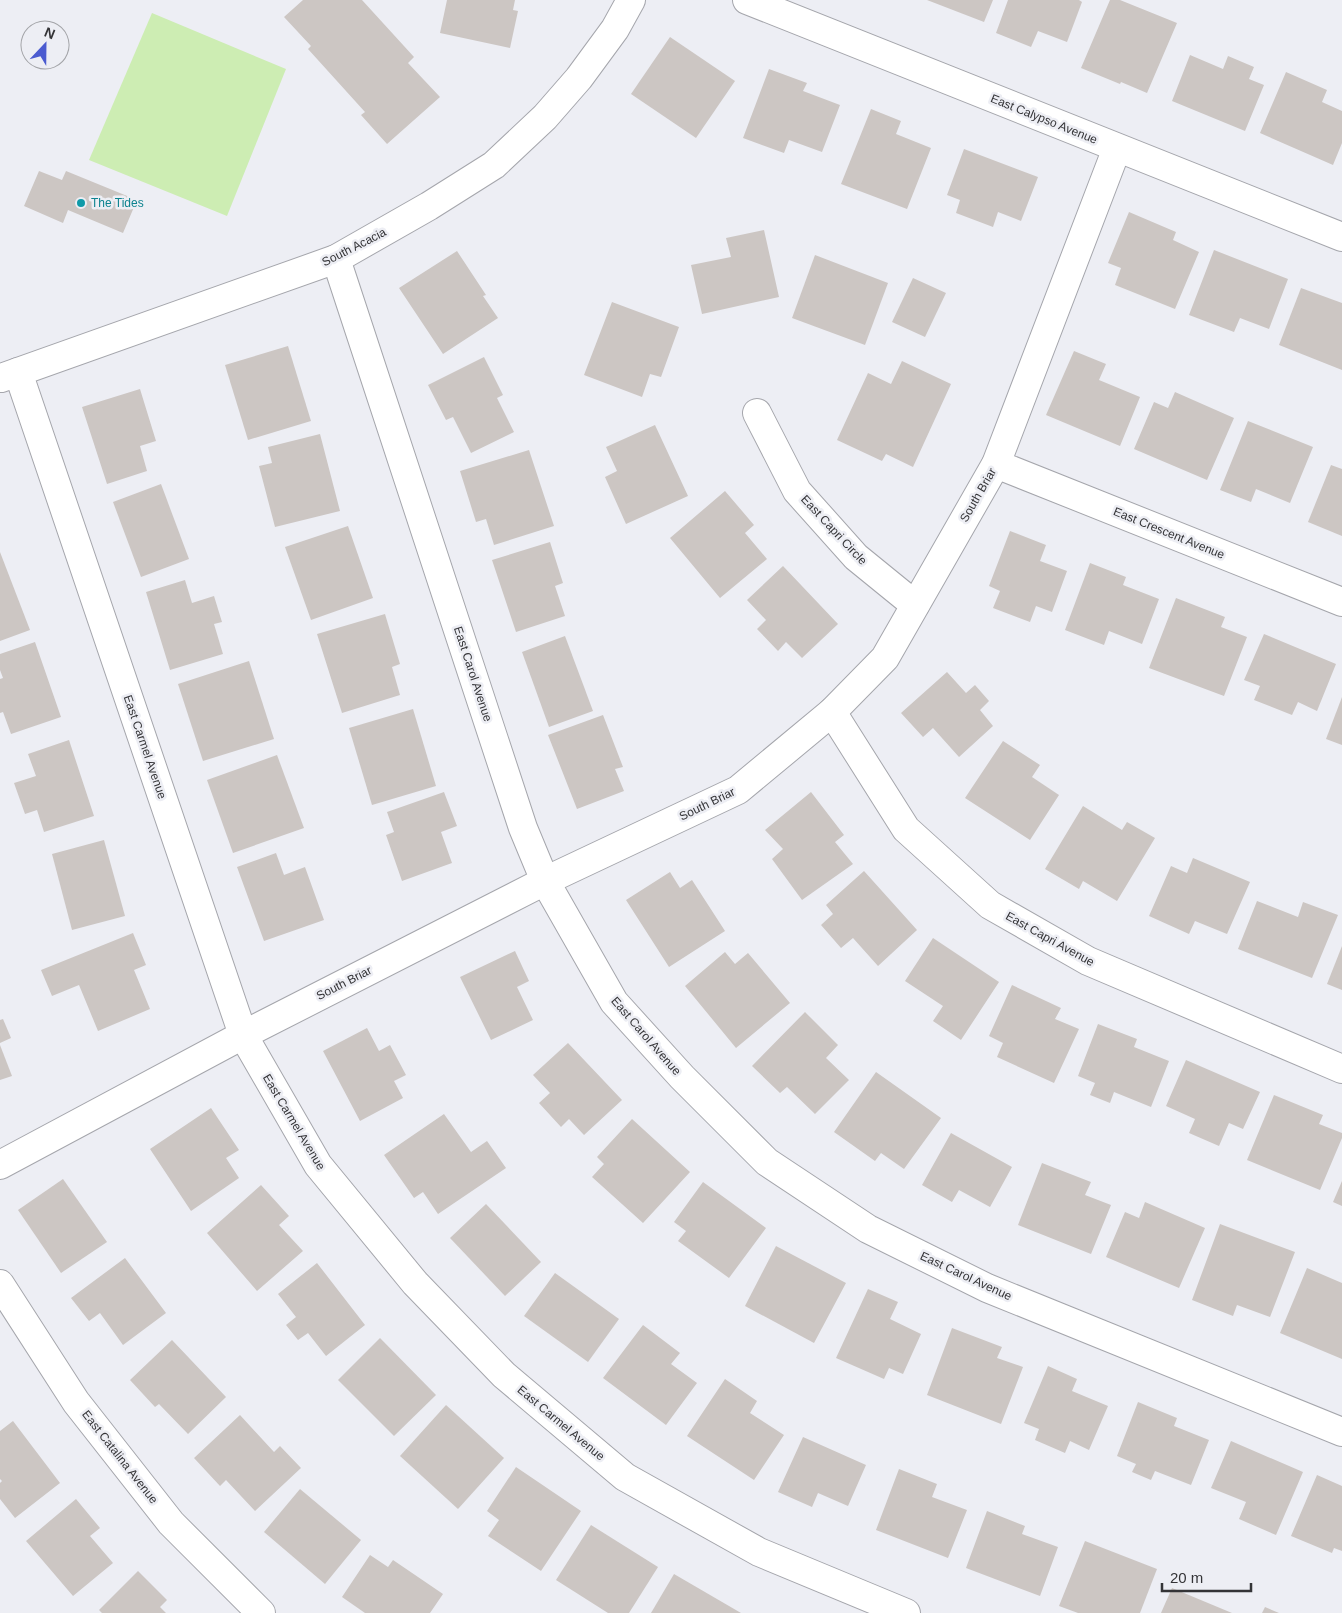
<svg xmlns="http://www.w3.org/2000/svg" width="1342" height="1613" font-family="Helvetica,sans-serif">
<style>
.green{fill:#cdedb3}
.building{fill:#ccc6c3}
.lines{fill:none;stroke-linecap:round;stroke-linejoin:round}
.minor-casing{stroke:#a5a6ac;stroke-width:30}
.minor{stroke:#fff;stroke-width:28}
.culture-dot{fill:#0f9aa8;stroke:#edeef4;stroke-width:2}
.labels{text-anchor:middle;stroke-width:5;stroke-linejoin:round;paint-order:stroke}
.street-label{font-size:12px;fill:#343437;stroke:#edeef4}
.culture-label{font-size:12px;fill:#0d838f;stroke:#edeef4;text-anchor:start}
</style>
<rect width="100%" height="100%" fill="#edeef4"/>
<path class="green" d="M152 13 286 69 227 216 89 160Z"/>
<g class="building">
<path d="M303 0H362L414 57 408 63 440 97 387 144 361 115 365 112 308 49 311 46 284 17Z"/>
<path d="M447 0H515L513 10 518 11 510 48 440 33Z"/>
<path d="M927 0H993L984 22Z"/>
<path d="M1008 0H1079L1082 2 1067 42 1038 31 1031 47 996 33Z"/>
<path d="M1110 0H1120L1177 23 1147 93 1121 82 1120 84 1081 68Z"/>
<path d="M670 37 735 81 696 138 631 94Z"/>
<path d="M1190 55 1223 69 1228 56 1254 67 1249 79 1264 85 1245 131 1172 101Z"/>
<path d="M769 69 807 83 803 91 840 105 822 152 789 140 784 153 743 138Z"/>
<path d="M1286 72 1327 90 1322 102 1342 111V143L1333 165 1260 133Z"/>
<path d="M871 109 901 121 896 134 931 148 907 209 841 184Z"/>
<path d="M964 149 1038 177 1021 221 998 212 993 227 956 213 960 200 947 195Z"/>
<path d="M39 171 62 180 66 171 137 200 123 233 68 210 63 223 24 206Z"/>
<path d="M1129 212 1176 232 1173 240 1199 252 1175 309 1115 285 1121 268 1108 263Z"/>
<path d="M764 230 779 297 702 314 691 265 731 257 726 238Z"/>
<path d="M1214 250 1288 279 1269 329 1240 318 1234 332 1189 315Z"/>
<path d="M457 251 486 295 483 296 498 318 443 354 399 288Z"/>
<path d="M815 255 888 283 865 345 792 318Z"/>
<path d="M913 278 946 293 925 337 892 322Z"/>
<path d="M1301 288 1342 303V370L1279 345Z"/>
<path d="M612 302 679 327 661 377 650 374 642 397 584 375Z"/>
<path d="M288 346 311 421 248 440 225 365Z"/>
<path d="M1074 351 1106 364 1099 380 1140 397 1120 446 1046 415Z"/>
<path d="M484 357 503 395 497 398 514 432 471 453 453 417 446 420 428 385Z"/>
<path d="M902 361 951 384 913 467 886 454 882 461 837 440 868 373 891 384Z"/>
<path d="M140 389 156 441 140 446 147 471 107 484 82 407Z"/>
<path d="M1175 392 1234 418 1207 480 1134 449 1154 402 1168 408Z"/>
<path d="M1248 421 1313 447 1290 503 1256 489 1251 502 1220 490Z"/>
<path d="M655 425 688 496 626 524 605 477 617 471 606 447Z"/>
<path d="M320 434 340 511 275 527 259 466 272 463 268 447Z"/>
<path d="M529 450 554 526 494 545 486 519 476 522 460 471Z"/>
<path d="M1331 465 1342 469V536L1308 522Z"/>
<path d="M161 484 189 559 141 577 113 502Z"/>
<path d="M725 491 754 525 745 533 767 559 720 598 670 538Z"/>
<path d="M348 526 373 598 311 620 285 547Z"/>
<path d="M1010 531 1046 545 1040 561 1067 571 1052 612 1036 606 1030 622 993 608 1000 591 989 586Z"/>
<path d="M550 542 563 583 555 586 565 616 516 632 492 560Z"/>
<path d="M0 552 30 630 0 641Z"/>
<path d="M1090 563 1126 577 1123 585 1159 599 1142 644 1109 631 1104 645 1065 630Z"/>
<path d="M783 566 838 624 802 658 786 642 778 651 757 629 766 620 747 600Z"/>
<path d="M185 580 192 603 214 596 222 622 214 624 223 654 170 670 146 592Z"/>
<path d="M1176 598 1225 617 1221 627 1247 637 1224 696 1149 668Z"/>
<path d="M385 614 400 664 392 667 400 695 342 713 317 634Z"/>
<path d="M1264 634 1336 664 1317 711 1298 702 1292 715 1254 700 1260 686 1244 680Z"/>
<path d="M565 636 593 711 549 727 522 652Z"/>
<path d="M35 642 61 717 11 734 3 712 0 713V679L3 678 0 670V654Z"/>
<path d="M249 661 274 739 203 761 178 684Z"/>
<path d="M947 672 966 693 975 685 989 701 980 710 993 726 959 757 933 728 923 737 901 713Z"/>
<path d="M1342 697V745L1326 739Z"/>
<path d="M413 709 436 786 372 805 349 728Z"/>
<path d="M603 715 623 767 615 769 624 791 577 809 548 735Z"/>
<path d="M69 740 94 816 44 832 37 810 25 814 14 783 36 776 28 754Z"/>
<path d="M1003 741 1040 765 1032 777 1059 795 1030 840 965 798Z"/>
<path d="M277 755 304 828 233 853 207 780Z"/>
<path d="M444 792 457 826 441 832 452 863 402 881 386 835 394 832 387 812Z"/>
<path d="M811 792 844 835 835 842 853 864 802 900 772 859 783 849 765 830Z"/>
<path d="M1083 806 1122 830 1127 822 1155 838 1117 901 1083 881 1079 889 1045 869Z"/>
<path d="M104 840 125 916 72 930 52 854Z"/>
<path d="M276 853 284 875 305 867 324 920 264 941 237 867Z"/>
<path d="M1193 858 1250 882 1227 934 1195 921 1189 934 1149 916 1171 866 1187 873Z"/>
<path d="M864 871 917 930 878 966 853 938 841 948 821 925 833 914 826 905Z"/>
<path d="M670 872 680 888 692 880 725 931 669 967 626 900Z"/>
<path d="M1257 901 1298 917 1303 902 1338 915 1312 978 1238 949Z"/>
<path d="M133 933 146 965 134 970 150 1009 98 1031 79 985 52 996 41 970Z"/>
<path d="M933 938 999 982 961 1040 933 1021 943 1006 905 981Z"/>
<path d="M1342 946V990L1327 984Z"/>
<path d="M515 951 529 981 517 987 533 1020 491 1040 460 977Z"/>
<path d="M725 952 735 964 748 953 790 1003 736 1048 685 986Z"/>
<path d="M1012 985 1061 1008 1055 1019 1079 1029 1054 1083 997 1057 1003 1043 989 1036Z"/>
<path d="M805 1012 838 1045 826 1058 849 1080 815 1114 787 1087 780 1093 752 1066Z"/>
<path d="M3 1019 11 1038 0 1043V1020Z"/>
<path d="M1098 1024 1137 1039 1134 1047 1169 1061 1151 1107 1114 1092 1110 1103 1090 1095 1095 1083 1078 1076Z"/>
<path d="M367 1028 379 1051 390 1045 406 1075 394 1081 403 1098 360 1121 323 1051Z"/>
<path d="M568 1043 622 1100 584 1135 569 1119 561 1127 539 1103 550 1093 533 1075Z"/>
<path d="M0 1045 12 1076 0 1080Z"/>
<path d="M1186 1060 1260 1092 1243 1129 1229 1123 1219 1146 1189 1133 1195 1119 1166 1106Z"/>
<path d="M876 1072 941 1118 904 1169 881 1153 875 1161 834 1132Z"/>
<path d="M1274 1095 1323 1115 1319 1124 1342 1133V1138L1320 1190 1247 1160Z"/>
<path d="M211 1108 239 1150 226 1158 239 1178 191 1211 150 1149Z"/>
<path d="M444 1114 471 1152 487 1141 506 1168 438 1214 423 1192 414 1198 384 1155Z"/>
<path d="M632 1119 690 1172 643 1223 592 1177 604 1164 597 1157Z"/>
<path d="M951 1133 1012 1167 990 1207 959 1190 952 1202 922 1185Z"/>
<path d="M1042 1163 1091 1182 1085 1195 1111 1205 1091 1254 1018 1225Z"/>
<path d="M63 1179 107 1242 61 1273 18 1210Z"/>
<path d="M1342 1181V1206L1333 1202Z"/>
<path d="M703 1182 766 1228 729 1278 678 1241 686 1231 674 1222Z"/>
<path d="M261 1185 289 1216 279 1225 303 1251 257 1291 207 1233Z"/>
<path d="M1145 1202 1205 1228 1179 1288 1106 1257 1125 1212 1139 1218Z"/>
<path d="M486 1204 541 1262 505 1296 450 1238Z"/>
<path d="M1220 1224 1295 1252 1270 1317 1237 1305 1233 1316 1192 1300Z"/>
<path d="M776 1246 846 1283 814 1343 745 1306Z"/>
<path d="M125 1258 166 1313 123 1345 100 1313 89 1321 71 1298Z"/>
<path d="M317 1263 365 1325 326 1356 308 1333 298 1340 286 1325 296 1317 278 1294Z"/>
<path d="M1307 1268 1342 1283V1359L1280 1333Z"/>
<path d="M555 1273 619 1319 588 1362 524 1316Z"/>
<path d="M868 1289 898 1302 890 1319 921 1334 903 1374 889 1368 884 1379 836 1358Z"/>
<path d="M643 1325 680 1353 671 1364 697 1383 666 1425 603 1378Z"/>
<path d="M952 1328 1002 1347 997 1358 1023 1367 1001 1424 927 1395Z"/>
<path d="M380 1338 436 1395 394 1436 338 1380Z"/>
<path d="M172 1340 226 1397 188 1434 159 1404 155 1407 130 1380Z"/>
<path d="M1048 1366 1077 1379 1072 1391 1108 1406 1089 1450 1070 1441 1065 1453 1035 1440 1039 1429 1024 1423Z"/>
<path d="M725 1379 757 1401 750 1413 784 1435 754 1480 687 1436Z"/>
<path d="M1138 1402 1177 1418 1174 1426 1209 1440 1191 1485 1155 1471 1151 1480 1132 1472 1136 1464 1117 1456Z"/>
<path d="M446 1405 504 1458 458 1509 400 1456Z"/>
<path d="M240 1415 274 1452 280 1446 301 1468 255 1511 226 1480 220 1486 194 1458Z"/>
<path d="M13 1421 60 1483 15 1518 0 1499V1483L2 1481 0 1479V1431Z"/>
<path d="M803 1437 866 1465 848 1506 818 1493 812 1507 778 1492Z"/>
<path d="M1231 1441 1303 1472 1276 1535 1239 1519 1246 1502 1211 1488Z"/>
<path d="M516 1467 581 1511 541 1571 488 1536 499 1520 487 1511Z"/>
<path d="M899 1469 937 1484 932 1497 967 1510 948 1558 876 1530Z"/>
<path d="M1317 1475 1342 1486V1551L1334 1548 1332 1553 1291 1536Z"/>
<path d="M300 1489 361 1540 325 1584 264 1532Z"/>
<path d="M76 1499 100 1528 90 1536 113 1563 73 1596 26 1541Z"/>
<path d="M987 1511 1025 1526 1022 1534 1058 1547 1040 1596 966 1568Z"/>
<path d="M591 1525 658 1567 629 1613H608L556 1580Z"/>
<path d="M1085 1541 1157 1569 1140 1613H1078L1059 1606Z"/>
<path d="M370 1555 388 1567 393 1560 443 1594 430 1613H365L342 1597Z"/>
<path d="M138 1571 167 1600 160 1607 166 1613H102L99 1610Z"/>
<path d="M674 1574 741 1613H651Z"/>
<path d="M1172 1588 1232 1613H1161Z"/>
<path d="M1265 1607 1279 1613H1262Z"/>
</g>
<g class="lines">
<defs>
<g id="minor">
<path d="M747 0 1342 237"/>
<path d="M336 259 523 828 545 881 614 1002 682 1077 767 1162 868 1229 987 1288 1342 1432"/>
<path d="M18 372 243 1035 318 1165 415 1283 504 1375 625 1477 759 1552 906 1613"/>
<path d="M1 378 336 259 429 206 494 165 545 117 579 78 615 29 631 0"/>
<path d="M757 413 797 491 856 557 915 605"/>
<path d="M996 464 1342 602"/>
<path d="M832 712 906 829 990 905 1088 961 1342 1069"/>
<path d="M0 1165 243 1035 545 881 738 790 832 712 885 658 996 464 1117 148"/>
<path d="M0 1284 76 1402 171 1523 261 1613"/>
</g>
</defs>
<use href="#minor" class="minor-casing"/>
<use href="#minor" class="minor"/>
</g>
<circle class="culture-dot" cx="81" cy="203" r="5"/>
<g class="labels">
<g class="street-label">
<text transform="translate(1044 119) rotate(22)" y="4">East Calypso Avenue</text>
<text transform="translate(354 247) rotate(-27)" y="4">South Acacia</text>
<text transform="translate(978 495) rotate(-60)" y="4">South Briar</text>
<text transform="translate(834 530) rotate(47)" y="4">East Capri Circle</text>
<text transform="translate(1169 533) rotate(22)" y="4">East Crescent Avenue</text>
<text transform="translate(473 674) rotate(72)" y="4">East Carol Avenue</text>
<text transform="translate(145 747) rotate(71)" y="4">East Carmel Avenue</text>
<text transform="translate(707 804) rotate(-26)" y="4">South Briar</text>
<text transform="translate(1050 939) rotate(29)" y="4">East Capri Avenue</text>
<text transform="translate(344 983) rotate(-27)" y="4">South Briar</text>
<text transform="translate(646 1036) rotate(49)" y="4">East Carol Avenue</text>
<text transform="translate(294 1122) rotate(59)" y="4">East Carmel Avenue</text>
<text transform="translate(966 1276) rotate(25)" y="4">East Carol Avenue</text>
<text transform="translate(561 1423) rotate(40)" y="4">East Carmel Avenue</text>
<text transform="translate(120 1457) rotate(52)" y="4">East Catalina Avenue</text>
</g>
<g class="culture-label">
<text x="91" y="207">The Tides</text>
</g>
</g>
<g transform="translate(45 45) rotate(22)"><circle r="24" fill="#edeef4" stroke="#a3a4a8"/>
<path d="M0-4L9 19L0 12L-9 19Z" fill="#4b5bd0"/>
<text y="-8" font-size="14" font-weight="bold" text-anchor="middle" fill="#343437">N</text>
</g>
<path d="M1162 1583v8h89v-8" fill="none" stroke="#343437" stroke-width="2.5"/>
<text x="1170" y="1583" font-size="15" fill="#343437" stroke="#edeef4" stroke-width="4" paint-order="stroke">20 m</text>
</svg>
